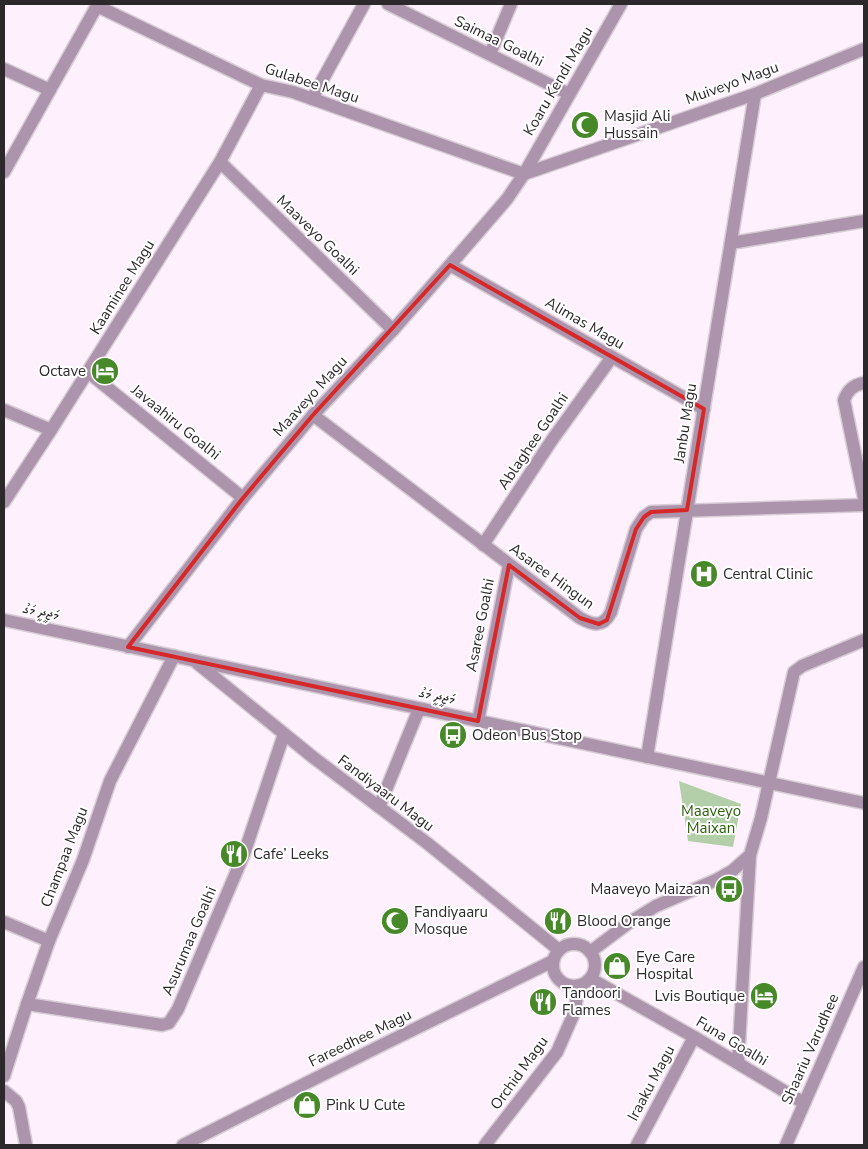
<svg xmlns="http://www.w3.org/2000/svg" width="868" height="1149" font-family="'Nunito Sans','Noto Sans Thaana',sans-serif">
<style>
.green{fill:#b3cfa9}
.lines{fill:none;stroke-linecap:round;stroke-linejoin:round}
.minor-casing{stroke:#d8cdd7;stroke-width:15}
.minor{stroke:#ac95ac;stroke-width:12}
.marked{fill:none;stroke:#d62828;stroke-width:4;stroke-linejoin:round}
.labels{text-anchor:middle;stroke-width:4;stroke-linejoin:round;paint-order:stroke}
.street-label{font-size:15px;fill:#2d282c;stroke:#fff}
.poi-label{font-size:15px;fill:#2d282c;stroke:#fff;text-anchor:start}
.park-label{font-size:15px;fill:#2a5f0b;stroke:#fff}
</style>
<rect width="100%" height="100%" fill="#fef1fd"/>
<path class="green" d="M679 781 741 804 733 847 688 841Z"/>
<g class="lines">
<defs>
<g id="minor">
<path d="M388 4 569 94"/>
<path d="M97 6 261 85 293 92 524 174"/>
<path d="M490 54 511 4"/>
<path d="M4 69 50 90"/>
<path d="M312 99 364 4"/>
<path d="M220 162 393 330"/>
<path d="M4 172 98 4"/>
<path d="M524 174 755 94 864 49"/>
<path d="M731 243 864 221"/>
<path d="M450 265 704 409"/>
<path d="M88 372 243 498"/>
<path d="M864 383C853 385 848 390 844 400L864 498"/>
<path d="M4 410 51 430"/>
<path d="M313 415 580 618C593 625 603 628 611 612L636 529 644 517 651 512 864 505"/>
<path d="M4 502 51 430 220 162 261 85"/>
<path d="M483 545 552 440 612 357"/>
<path d="M4 620 864 803"/>
<path d="M128 647 243 498 313 415 393 330 450 265 507 199 524 174 621 4"/>
<path d="M197 663 314 758 427 843 559 950"/>
<path d="M478 721 509 565"/>
<path d="M647 757 755 94"/>
<path d="M379 807 419 709 425 710"/>
<path d="M4 922 49 941"/>
<circle cx="574" cy="965" r="21"/>
<path d="M590 952 630 922 656 906 716 880 732 871 750 855 761 818 794 672 802 666 864 640"/>
<path d="M591 979 694 1037 804 1103"/>
<path d="M27 1004 162 1025 169 1023 178 1009 244 854 284 734"/>
<path d="M738 1063 750 855"/>
<path d="M4 1076 27 1004 49 941 83 860 110 781 174 656"/>
<path d="M4 1091 16 1101 19 1107 26 1145"/>
<path d="M183 1145 380 1046 553 961"/>
<path d="M485 1145 557 1052 575 1011 578 987"/>
<path d="M637 1145 694 1037"/>
<path d="M786 1145 864 967"/>
</g>
</defs>
<use href="#minor" class="minor-casing"/>
<use href="#minor" class="minor"/>
</g>
<path class="marked" d="M450 265 704 409 687 510 651 512 644 517 636 529 607 620 599 624 580 618 509 565 478 721 128 647 243 498 313 415Z"/>
<defs>
<symbol id="mosque-disc" viewBox="-11 -11 22 22"><circle r="9.5" fill="#478829" stroke="#fff"/><path d="M3.5-4.9A6 6 0 1 0 3.5 4.9A5 5 0 1 1 3.5-4.9Z" fill="#fff"/></symbol>
<symbol id="hotel-disc" viewBox="-11 -11 22 22"><circle r="9.5" fill="#478829" stroke="#fff"/><path d="M-6-4.5h1.5V1H6V5H4.5V3h-9V5H-6ZM-4 0a1.8 1.8 0 1 1 3.6 0ZM.5 0V-2.5h3Q6-2.5 6 0Z" fill="#fff"/></symbol>
<symbol id="hospital-disc" viewBox="-11 -11 22 22"><circle r="9.5" fill="#478829" stroke="#fff"/><path d="M-5-5h3v3.5h4V-5h3V5h-3V1.5h-4V5h-3Z" fill="#fff"/></symbol>
<symbol id="bus-disc" viewBox="-11 -11 22 22"><circle r="9.5" fill="#478829" stroke="#fff"/><path d="M-5-6H5V4H4V6H2V4H-2V6H-4V4H-5ZM-3.5-4V0h7V-4ZM-3.5 1.2v1.5H-2V1.2ZM2 1.2v1.5H3.5V1.2Z" fill="#fff"/></symbol>
<symbol id="restaurant-disc" viewBox="-11 -11 22 22"><circle r="9.5" fill="#478829" stroke="#fff"/><path d="M-5-6h1v4h1v-4h1v4h1v-4h1v5L-1.5 .5V6h-2V.5L-5-1ZM5-6V6H3V1.5H1.5Q1.5-4 5-6Z" fill="#fff"/></symbol>
<symbol id="shop-disc" viewBox="-11 -11 22 22"><circle r="9.5" fill="#478829" stroke="#fff"/><path d="M-5-2.5h2.3a2.7 3.5 0 0 1 5.4 0H5L5.5 6h-11ZM-1.5-2.5h3a1.5 2.3 0 0 0-3 0Z" fill="#fff"/></symbol>
</defs>
<g fill-rule="evenodd">
<use href="#mosque-disc" x="569" y="109" width="32" height="32"/>
<use href="#hotel-disc" x="89" y="355" width="32" height="32"/>
<use href="#hospital-disc" x="688" y="558" width="32" height="32"/>
<use href="#bus-disc" x="437" y="719" width="32" height="32"/>
<use href="#restaurant-disc" x="218" y="838" width="32" height="32"/>
<use href="#bus-disc" x="713" y="873" width="32" height="32"/>
<use href="#mosque-disc" x="379" y="905" width="32" height="32"/>
<use href="#restaurant-disc" x="542" y="905" width="32" height="32"/>
<use href="#shop-disc" x="601" y="950" width="32" height="32"/>
<use href="#hotel-disc" x="748" y="980" width="32" height="32"/>
<use href="#restaurant-disc" x="527" y="986" width="32" height="32"/>
<use href="#shop-disc" x="291" y="1089" width="32" height="32"/>
</g>
<g class="labels">
<g class="street-label">
<text transform="translate(499 41) rotate(26)" y="5">Saimaa Goalhi</text>
<text transform="translate(558 81) rotate(-60)" y="5">Koaru Kendi Magu</text>
<text transform="translate(312 83) rotate(18)" y="5">Gulabee Magu</text>
<text transform="translate(732 83) rotate(-20)" y="5">Muiveyo Magu</text>
<text transform="translate(318 235) rotate(44)" y="5">Maaveyo Goalhi</text>
<text transform="translate(122 287) rotate(-58)" y="5">Kaaminee Magu</text>
<text transform="translate(585 323) rotate(30)" y="5">Alimas Magu</text>
<text transform="translate(310 396) rotate(-48)" y="5">Maaveyo Magu</text>
<text transform="translate(176 422) rotate(39)" y="5">Javaahiru Goalhi</text>
<text transform="translate(685 423) rotate(-81)" y="5">Janbu Magu</text>
<text transform="translate(533 441) rotate(-56)" y="5">Ablaghee Goalhi</text>
<text transform="translate(552 576) rotate(36)" y="5">Asaree Hingun</text>
<text transform="translate(41 612) rotate(12)" y="5">މަޖީދީ މަގު</text>
<text transform="translate(480 625) rotate(-79)" y="5">Asaree Goalhi</text>
<text transform="translate(437 696) rotate(12)" y="5">މަޖީދީ މަގު</text>
<text transform="translate(386 793) rotate(37)" y="5">Fandiyaaru Magu</text>
<text transform="translate(64 857) rotate(-69)" y="5">Champaa Magu</text>
<text transform="translate(189 941) rotate(-67)" y="5">Asurumaa Goalhi</text>
<text transform="translate(360 1038) rotate(-26)" y="5">Fareedhee Magu</text>
<text transform="translate(732 1041) rotate(31)" y="5">Funa Goalhi</text>
<text transform="translate(810 1049) rotate(-66)" y="5">Shaariu Varudhee</text>
<text transform="translate(519 1073) rotate(-54)" y="5">Orchid Magu</text>
<text transform="translate(651 1083) rotate(-62)" y="5">Iraaku Magu</text>
</g>
<g class="poi-label">
<text x="604" y="121">Masjid Ali<tspan x="604" dy="17">Hussain</tspan></text>
<text x="86" y="376" text-anchor="end">Octave</text>
<text x="723" y="579">Central Clinic</text>
<text x="472" y="740">Odeon Bus Stop</text>
<text x="253" y="859">Cafe’ Leeks</text>
<text x="710" y="894" text-anchor="end">Maaveyo Maizaan</text>
<text x="414" y="917">Fandiyaaru<tspan x="414" dy="17">Mosque</tspan></text>
<text x="577" y="926">Blood Orange</text>
<text x="636" y="962">Eye Care<tspan x="636" dy="17">Hospital</tspan></text>
<text x="562" y="998">Tandoori<tspan x="562" dy="17">Flames</tspan></text>
<text x="745" y="1001" text-anchor="end">Lvis Boutique</text>
<text x="326" y="1110">Pink U Cute</text>
</g>
<g class="park-label">
<text x="711" y="816">Maaveyo<tspan x="711" dy="17">Maixan</tspan></text>
</g>
</g>
<rect width="868" height="1149" fill="none" stroke="#2d282c" stroke-width="10"/>
</svg>
